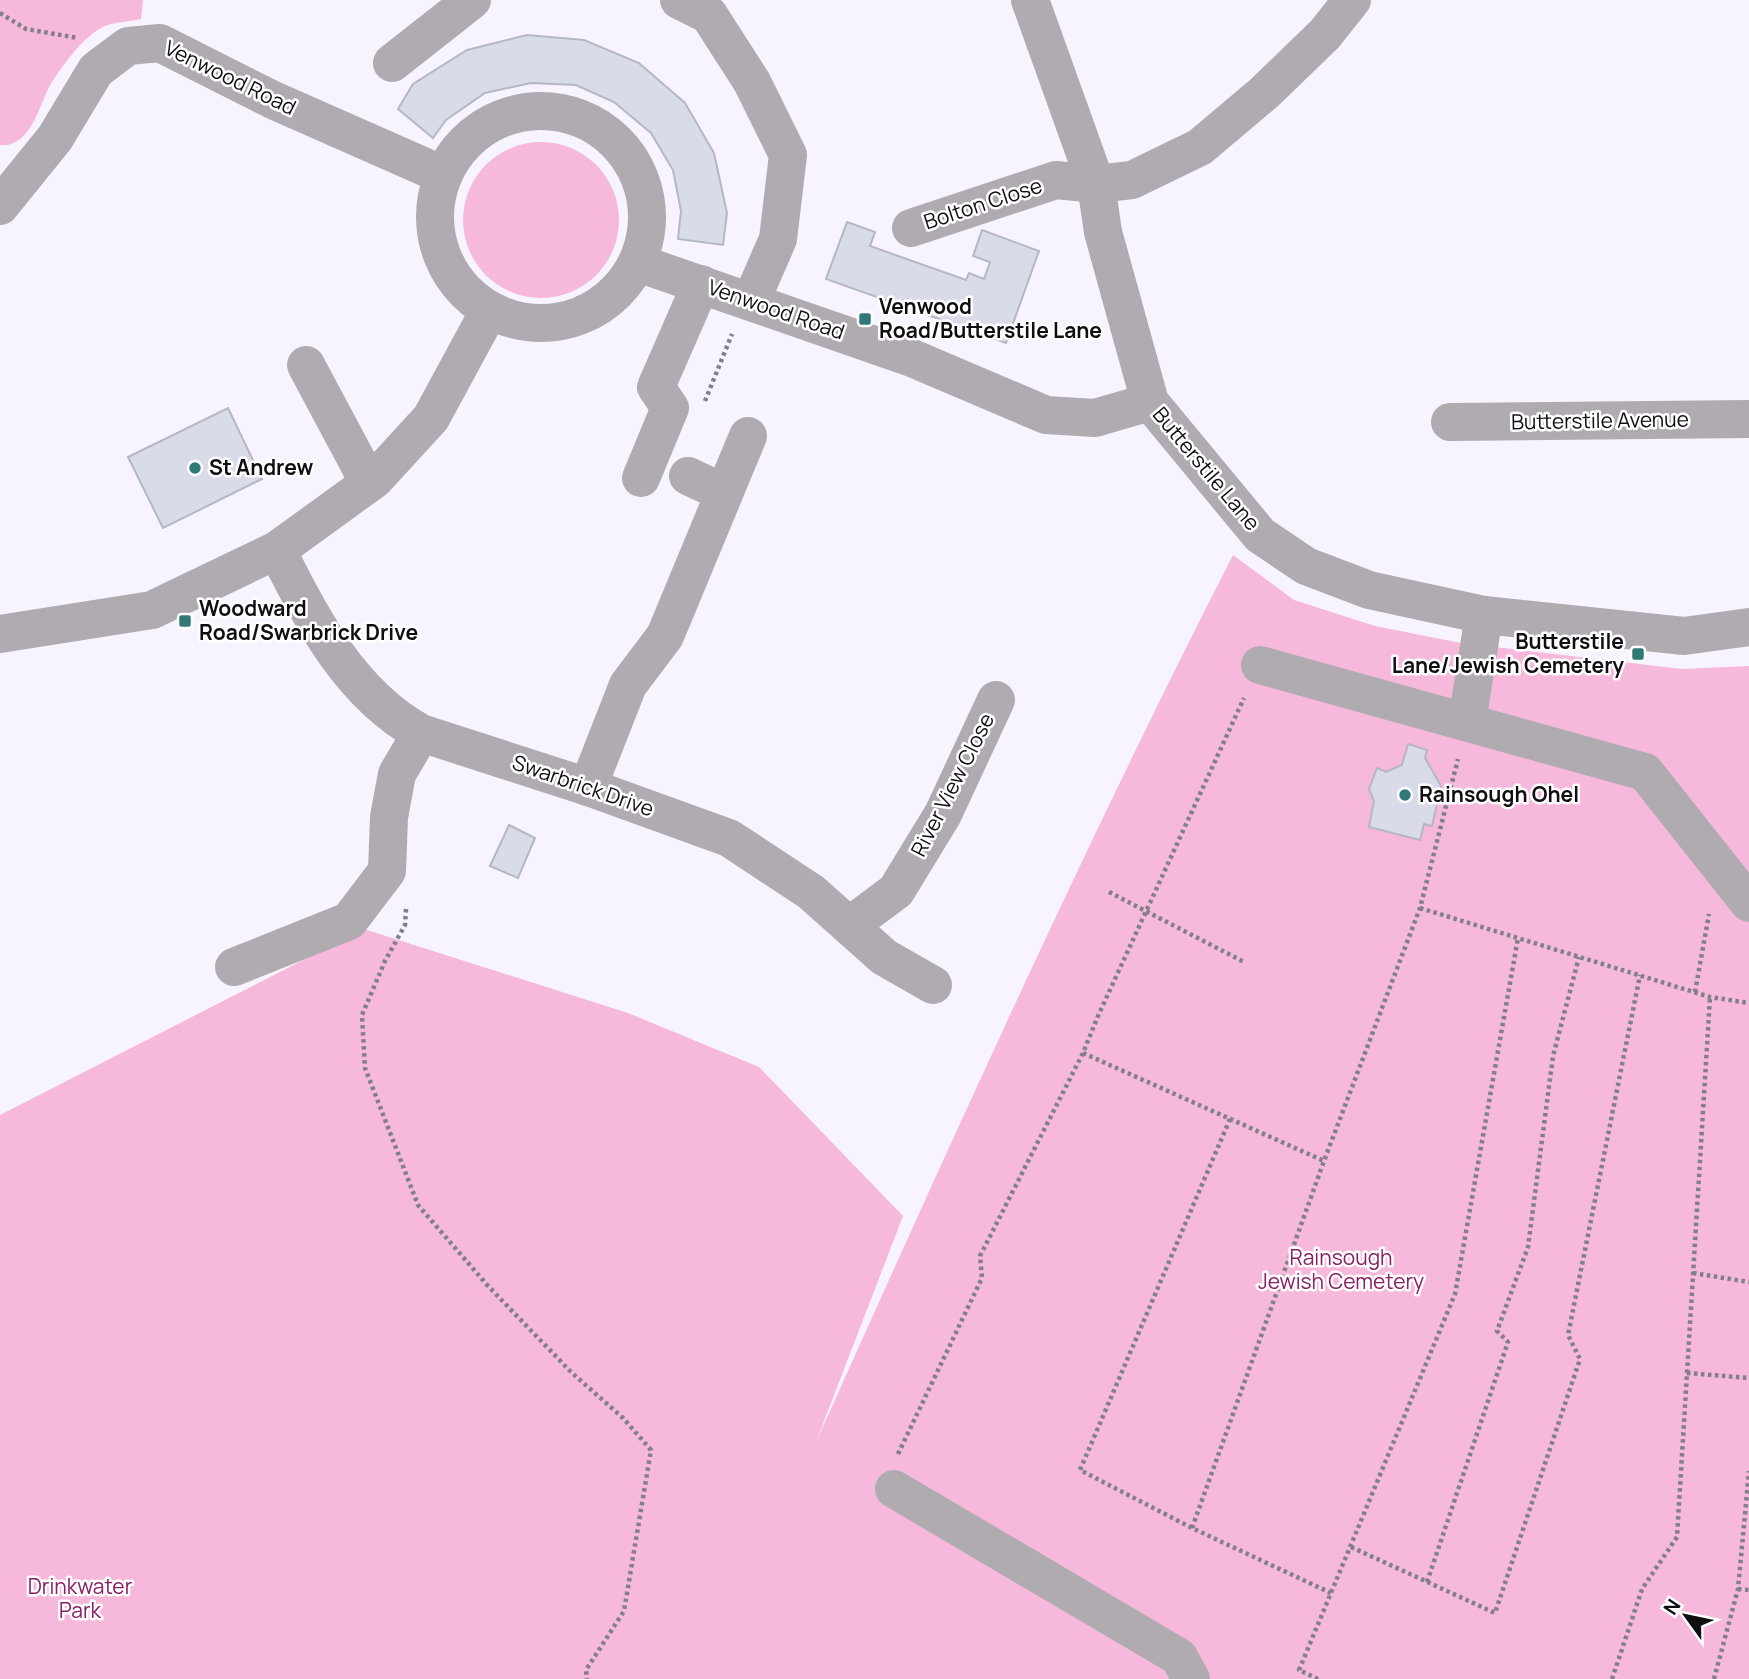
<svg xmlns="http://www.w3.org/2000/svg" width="1749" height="1679" font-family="Manrope,sans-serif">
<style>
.green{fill:#f6b9db}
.building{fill:#d9dbe9;stroke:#b5b7c5;stroke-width:2}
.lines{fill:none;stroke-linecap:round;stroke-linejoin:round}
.path{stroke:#828087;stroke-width:4.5;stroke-dasharray:3.5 3.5;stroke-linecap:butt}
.minor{stroke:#b0abb0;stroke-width:38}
.poi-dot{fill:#307977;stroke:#fff;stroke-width:2.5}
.labels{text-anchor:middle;stroke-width:5;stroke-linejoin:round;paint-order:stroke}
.street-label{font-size:21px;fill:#0f0e12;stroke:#fff}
.poi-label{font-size:21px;font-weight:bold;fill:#0f0e12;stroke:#fff;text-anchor:start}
.park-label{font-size:21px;fill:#892065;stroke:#fff}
</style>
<rect width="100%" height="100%" fill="#f7f4ff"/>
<g class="green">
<path d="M0 0H143L141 19C129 22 109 22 99 29 80 41 64 64 52 82 39 103 32 148 0 145Z"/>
<circle cx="541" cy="220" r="78"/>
<path d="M1233 555 1294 600 1375 626 1461 643 1682 669 1749 666V1679H0V1115L364 929 628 1013 759 1067 903 1216 816 1442C950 1144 1084 846 1233 555Z"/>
</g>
<g class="building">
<path d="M527 35 584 40 639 63 685 103 714 153 727 213 723 245 678 239 681 211 673 170 651 133 614 102 576 85 531 83 485 93 446 120 433 138 398 109 413 84 467 50Z"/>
<path d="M847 222 875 232 870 246 966 280 969 273 984 279 990 262 973 256 982 230 1039 251 1006 343 826 279Z"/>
<path d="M228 408 262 479 163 528 128 457Z"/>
<path d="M1408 744 1427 750 1425 758 1441 786 1432 826 1424 824 1420 840 1369 827 1374 801 1369 789 1377 768 1386 772 1402 765Z"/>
<path d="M509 825 535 838 518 878 490 866Z"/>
</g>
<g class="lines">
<g class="path">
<path d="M0 13 26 29 78 38"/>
<path d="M705 401 732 334"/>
<path d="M1109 892 1244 962"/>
<path d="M1420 908 1710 997 1749 1003"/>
<path d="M406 909 405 925 385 961 362 1015 365 1068 418 1205 488 1286 571 1372 623 1418 651 1450 624 1611 586 1670 587 1679"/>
<path d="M1695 992 1709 914"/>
<path d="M1083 1053 1324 1161"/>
<path d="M1230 1119 1080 1470 1192 1528 1331 1593"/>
<path d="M1693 1273 1749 1282"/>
<path d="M1687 1373 1749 1378"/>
<path d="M898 1454 982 1278 980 1256 1083 1053 1098 1016 1244 698"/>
<path d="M1192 1528 1324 1161 1420 908 1458 759"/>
<path d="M1351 1547 1495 1613 1580 1359 1568 1335 1640 975"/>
<path d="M1427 1582 1508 1342 1497 1331 1528 1247 1553 1056 1579 957"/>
<path d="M1738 1589 1749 1590"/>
<path d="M1318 1679 1299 1670 1455 1294 1518 938"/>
<path d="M1612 1679 1642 1589 1677 1537 1710 997"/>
<path d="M1714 1679 1738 1589 1749 1471"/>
</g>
<g class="minor">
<path d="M679 0 709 15 752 82 788 155 778 239 751 301"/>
<path d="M1030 0 1096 184 1103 232 1150 402 1260 535 1306 566 1369 590 1484 615 1684 636 1749 627"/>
<path d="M392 63 472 0"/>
<circle cx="541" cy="217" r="106"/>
<path d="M0 206 55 138 96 70 128 46 160 43 273 100 443 175"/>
<path d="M911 228 1056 180 1096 184 1132 180 1200 147 1264 93 1325 34 1352 0"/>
<path d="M638 263 912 358 1046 415 1095 418 1150 402"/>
<path d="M306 365 369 483"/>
<path d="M1450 422 1749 419"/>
<path d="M688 476 724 493"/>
<path d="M641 478 670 408 656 387 701 284"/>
<path d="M277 550C311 619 351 695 421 733L588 787 729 838 811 892 884 957 933 985"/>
<path d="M0 634 152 610 277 550 375 479 431 418 489 311"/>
<path d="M1260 665 1645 772 1749 903"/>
<path d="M1467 722 1484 615"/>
<path d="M588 787 628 685 665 636 748 436"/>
<path d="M849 926 896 891 943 814 996 700"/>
<path d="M234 967 349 921 387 871 389 817 397 774 421 733"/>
<path d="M894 1489 1179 1657 1191 1679"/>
</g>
</g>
<g class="poi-dot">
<rect x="858" y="312" width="14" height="14" rx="3.5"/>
<circle cx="195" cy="468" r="7"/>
<rect x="178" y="614" width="14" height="14" rx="3.5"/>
<rect x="1631" y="647" width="14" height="14" rx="3.5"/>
<circle cx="1405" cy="795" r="7"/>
</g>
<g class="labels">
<g class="street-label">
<text transform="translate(230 78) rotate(26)" y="7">Venwood Road</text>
<text transform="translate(983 204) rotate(-18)" y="7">Bolton Close</text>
<text transform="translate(776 310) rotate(19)" y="7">Venwood Road</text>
<text transform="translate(1600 421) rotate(-1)" y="7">Butterstile Avenue</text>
<text transform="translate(1206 469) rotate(50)" y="7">Butterstile Lane</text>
<text transform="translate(953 785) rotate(-63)" y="7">River View Close</text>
<text transform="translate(583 786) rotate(19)" y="7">Swarbrick Drive</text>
</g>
<g class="poi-label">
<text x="879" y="314">Venwood<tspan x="879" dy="24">Road/Butterstile Lane</tspan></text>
<text x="209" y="475">St Andrew</text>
<text x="199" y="616">Woodward<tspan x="199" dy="24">Road/Swarbrick Drive</tspan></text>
<text x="1624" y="649" text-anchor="end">Butterstile<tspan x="1624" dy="24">Lane/Jewish Cemetery</tspan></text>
<text x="1419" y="802">Rainsough Ohel</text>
</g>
<g class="park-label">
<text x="1341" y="1265">Rainsough<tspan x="1341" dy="24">Jewish Cemetery</tspan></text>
<text x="80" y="1594">Drinkwater<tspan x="80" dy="24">Park</tspan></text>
</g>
</g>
<g transform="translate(1686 1616) rotate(303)" stroke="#ffffff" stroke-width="5" paint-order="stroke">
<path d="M0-5L12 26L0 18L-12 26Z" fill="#0f0e12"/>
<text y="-10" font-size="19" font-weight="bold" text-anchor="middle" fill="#0f0e12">N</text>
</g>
</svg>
